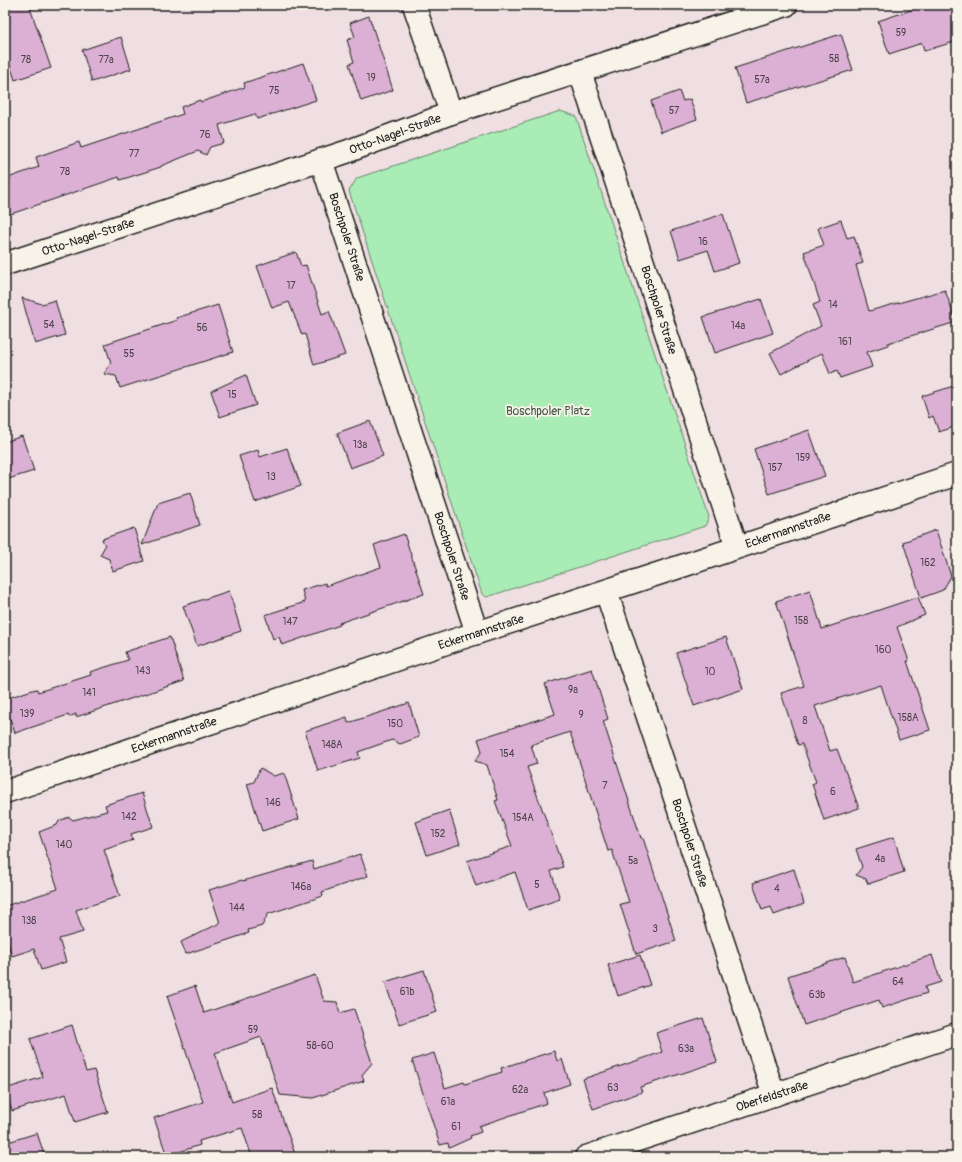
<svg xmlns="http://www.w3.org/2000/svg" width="962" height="1162" font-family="Pangolin,sans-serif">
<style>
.green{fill:#aaecb6;stroke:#638469}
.building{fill:#dcb0d4;stroke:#1c1c1c}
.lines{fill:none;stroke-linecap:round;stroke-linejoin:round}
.minor-casing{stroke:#1c1c1c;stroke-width:25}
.tertiary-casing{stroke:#1c1c1c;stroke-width:25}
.minor{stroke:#f7f3e8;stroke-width:22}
.tertiary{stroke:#f7f3e8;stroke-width:22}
.labels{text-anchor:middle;stroke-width:3.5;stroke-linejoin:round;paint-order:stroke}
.number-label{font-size:10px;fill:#4c414a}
.street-label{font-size:12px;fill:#1c1c1c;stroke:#f7f3e8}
.park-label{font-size:12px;fill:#475a4a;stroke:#f7f3e8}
</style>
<rect width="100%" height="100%" fill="#efdfe2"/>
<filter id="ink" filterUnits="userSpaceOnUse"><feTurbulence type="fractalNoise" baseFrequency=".025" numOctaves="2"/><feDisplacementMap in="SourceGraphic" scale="8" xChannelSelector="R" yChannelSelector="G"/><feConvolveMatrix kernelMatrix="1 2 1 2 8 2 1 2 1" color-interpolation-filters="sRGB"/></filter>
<g filter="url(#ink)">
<path class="green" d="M560 111 576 116 709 517 705 526 487 597 482 594 349 191 357 178Z"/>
<g class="building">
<path d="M5 5H29L51 68 15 80 10 65 5 67Z"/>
<path d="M926 5H957V41L924 51 922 43 889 54 878 21Z"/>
<path d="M369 16 393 90 361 101 349 64 354 62 347 40 355 37 350 23Z"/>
<path d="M841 34 853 70 746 103 735 68Z"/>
<path d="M121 37 131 69 92 82 82 50Z"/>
<path d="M303 63 316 100 257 119 255 114 219 125 224 143 210 147 206 155 198 151 161 166V167L120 180 119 177 5 216V179L39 167 36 157 79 142 81 148 183 114 181 107 200 100 201 102 245 87 244 83Z"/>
<path d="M679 91 683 101 690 99 697 119 661 132 651 101Z"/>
<path d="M723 214 739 263 715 271 708 250 680 259 671 231Z"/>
<path d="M841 220 847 238 854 236 863 263 856 265 869 311 945 290 956 322 888 343V345L867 352 872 367 840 378 837 371 830 374 822 353 781 374 770 353 821 326 813 305 820 302 804 252 824 245 818 228Z"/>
<path d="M296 252 301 266 306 265 322 314 329 311 345 355 314 365 305 334 302 335 289 302 272 308 257 266Z"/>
<path d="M22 298 42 304 55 300 65 335 35 344Z"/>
<path d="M761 299 773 333 715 353 703 317Z"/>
<path d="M218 305 233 352 120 388 116 376 104 374 111 363 105 344 177 320 176 318Z"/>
<path d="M246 375 256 405 220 417 211 391Z"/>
<path d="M957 385V426L939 432 933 416 929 418 922 396Z"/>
<path d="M370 421 383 456 350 468 337 433Z"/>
<path d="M809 430 825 476 769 494 754 449Z"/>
<path d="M22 436 34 471 5 480V442Z"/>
<path d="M287 448 301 486 255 502 239 456 258 450 260 457Z"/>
<path d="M190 493 200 525 142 545 158 503Z"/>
<path d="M134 528 144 561 113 571 109 559 100 555 105 546 102 539Z"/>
<path d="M936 530 951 576 943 590 921 598 903 542Z"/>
<path d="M404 534 424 594 339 623 340 625 282 645 279 637 273 639 265 615 305 602 302 590 325 583 326 586 381 567 374 545Z"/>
<path d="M810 590 822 629 918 597 925 615 897 627 909 661H907L930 730 899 740 881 685 815 706 830 751 837 749 859 808 824 820 812 784 816 782 802 744 798 745 781 693 804 686 776 601Z"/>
<path d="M229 591 241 631 197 646 183 606Z"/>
<path d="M170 637 184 681 76 717V714L69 717 68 715 15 733 5 703V699L32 690 37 689 38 692 91 675 90 672 128 660 125 652Z"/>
<path d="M726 637 743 689 694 706 676 653Z"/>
<path d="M592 669 608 719 603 721 641 838H643L676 941 636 954 620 904 629 902 612 850 608 851 570 732 531 745 537 764 527 767 563 867 551 871 560 899 528 910 515 872 476 886 467 861 512 846 495 801 498 800 487 765 475 761 482 751 478 739 555 714 545 684Z"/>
<path d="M409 703 419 737 400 744 392 740 358 752 360 758 318 771 305 731 347 717 348 723Z"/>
<path d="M260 768 274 776 284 773 299 819 262 831 247 784 254 782Z"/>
<path d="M142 793 153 827 131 834 133 840 104 850 120 896 76 910 83 932 59 939 66 962 41 970 34 949 12 956 5 934V906L58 889 39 832 57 825 59 821 69 817 73 820 107 811 105 805Z"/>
<path d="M449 810 460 844 427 855 416 822Z"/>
<path d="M894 837 904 872 868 884 866 879 856 875 862 867 856 849Z"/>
<path d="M360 854 368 876 322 892 323 896 268 914 262 926 248 930 249 933 186 954 181 942 220 923 209 890 242 880 243 881 312 861 314 869Z"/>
<path d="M794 869 804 904 774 915 771 907 762 910 753 883Z"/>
<path d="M640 955 650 985 618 996 608 965Z"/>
<path d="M932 955 941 982 925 987 927 993 882 1008 879 1000 804 1025 788 976 845 957 853 982Z"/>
<path d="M424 970 437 1012 399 1024 385 982Z"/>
<path d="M315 975 324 1001 337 1002 340 1013 354 1009 372 1063 362 1075 364 1081 313 1098 280 1095 261 1037 215 1053 232 1102 272 1088 296 1157H252L242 1128 199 1141 200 1145 167 1156 154 1118 203 1102 167 996 195 986 204 1013Z"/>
<path d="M703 1018 717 1062 640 1087 642 1092 593 1109 583 1079 662 1052 656 1033Z"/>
<path d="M72 1025 86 1072 94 1070 108 1112 75 1122 66 1094 12 1111 5 1089 43 1077 30 1039Z"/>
<path d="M554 1051 557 1061 562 1059 570 1084 544 1093 547 1103 479 1126 481 1132 470 1136 471 1138 449 1148 448 1143 440 1145 412 1060 434 1053 445 1088 464 1082 465 1084 502 1072 501 1068Z"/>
<path d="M37 1133 45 1157H5V1143Z"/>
</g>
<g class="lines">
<defs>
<g id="minor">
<path d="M414 5 451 113"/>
<path d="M580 72 737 547"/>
<path d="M321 160 477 633"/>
<path d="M5 264 346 152 451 113 786 5"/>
<path d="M606 591 774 1095"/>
<path d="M5 792 455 640 682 566 957 474"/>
</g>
<path id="tertiary" d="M586 1157 957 1034"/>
</defs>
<use href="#minor" class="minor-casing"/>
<use href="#tertiary" class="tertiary-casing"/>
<use href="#minor" class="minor"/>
<use href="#tertiary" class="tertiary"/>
</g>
</g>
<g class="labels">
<g class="number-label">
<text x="901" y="36">59</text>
<text x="834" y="62">58</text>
<text x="26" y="63">78</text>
<text x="106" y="63">77a</text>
<text x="371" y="81">19</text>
<text x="762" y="83">57a</text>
<text x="274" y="94">75</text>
<text x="674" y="114">57</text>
<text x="205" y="138">76</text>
<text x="134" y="157">77</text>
<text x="65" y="175">78</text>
<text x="703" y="245">16</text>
<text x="291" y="289">17</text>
<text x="833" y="308">14</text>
<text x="49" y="328">54</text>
<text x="738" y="329">14a</text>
<text x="202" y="331">56</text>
<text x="845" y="345">161</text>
<text x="129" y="357">55</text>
<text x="232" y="398">15</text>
<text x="360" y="448">13a</text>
<text x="803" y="461">159</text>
<text x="775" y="471">157</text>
<text x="271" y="480">13</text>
<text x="928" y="566">162</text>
<text x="801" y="624">158</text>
<text x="290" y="625">147</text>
<text x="883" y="653">160</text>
<text x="143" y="674">143</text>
<text x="710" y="675">10</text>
<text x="573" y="693">9a</text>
<text x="89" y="696">141</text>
<text x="27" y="717">139</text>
<text x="581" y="718">9</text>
<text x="908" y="721">158A</text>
<text x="805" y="724">8</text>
<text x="395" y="727">150</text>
<text x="332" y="748">148A</text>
<text x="507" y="757">154</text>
<text x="605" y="789">7</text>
<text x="833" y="795">6</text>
<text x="273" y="806">146</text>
<text x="129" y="820">142</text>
<text x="523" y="821">154A</text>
<text x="438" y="837">152</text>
<text x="64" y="848">140</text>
<text x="880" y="862">4a</text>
<text x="633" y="864">5a</text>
<text x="537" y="888">5</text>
<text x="301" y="890">146a</text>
<text x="777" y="892">4</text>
<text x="237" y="911">144</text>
<text x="29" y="924">138</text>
<text x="655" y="932">3</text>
<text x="898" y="985">64</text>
<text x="407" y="995">61b</text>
<text x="817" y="998">63b</text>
<text x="253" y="1033">59</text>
<text x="320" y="1049">58-60</text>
<text x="686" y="1052">63a</text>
<text x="613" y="1091">63</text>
<text x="520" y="1093">62a</text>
<text x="448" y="1105">61a</text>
<text x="257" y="1118">58</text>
<text x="456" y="1130">61</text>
</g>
<g class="street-label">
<text transform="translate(395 134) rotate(-20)" y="4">Otto-Nagel-Straße</text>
<text transform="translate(88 237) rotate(-18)" y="4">Otto-Nagel-Straße</text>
<text transform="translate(347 237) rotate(72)" y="4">Boschpoler Straße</text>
<text transform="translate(659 310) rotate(72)" y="4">Boschpoler Straße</text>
<text transform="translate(788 530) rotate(-19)" y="4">Eckermannstraße</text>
<text transform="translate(452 556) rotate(72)" y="4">Boschpoler Straße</text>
<text transform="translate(481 632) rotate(-18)" y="4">Eckermannstraße</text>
<text transform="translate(174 735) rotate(-19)" y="4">Eckermannstraße</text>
<text transform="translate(690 843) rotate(72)" y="4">Boschpoler Straße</text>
<text transform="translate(772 1096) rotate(-18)" y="4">Oberfeldstraße</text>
</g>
<g class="park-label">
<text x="548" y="415">Boschpoler Platz</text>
</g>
</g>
<rect width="962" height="1162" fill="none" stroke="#f7f3e8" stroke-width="20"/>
<rect x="10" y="10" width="942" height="1142" fill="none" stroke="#1c1c1c" stroke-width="1.5" filter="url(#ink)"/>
</svg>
